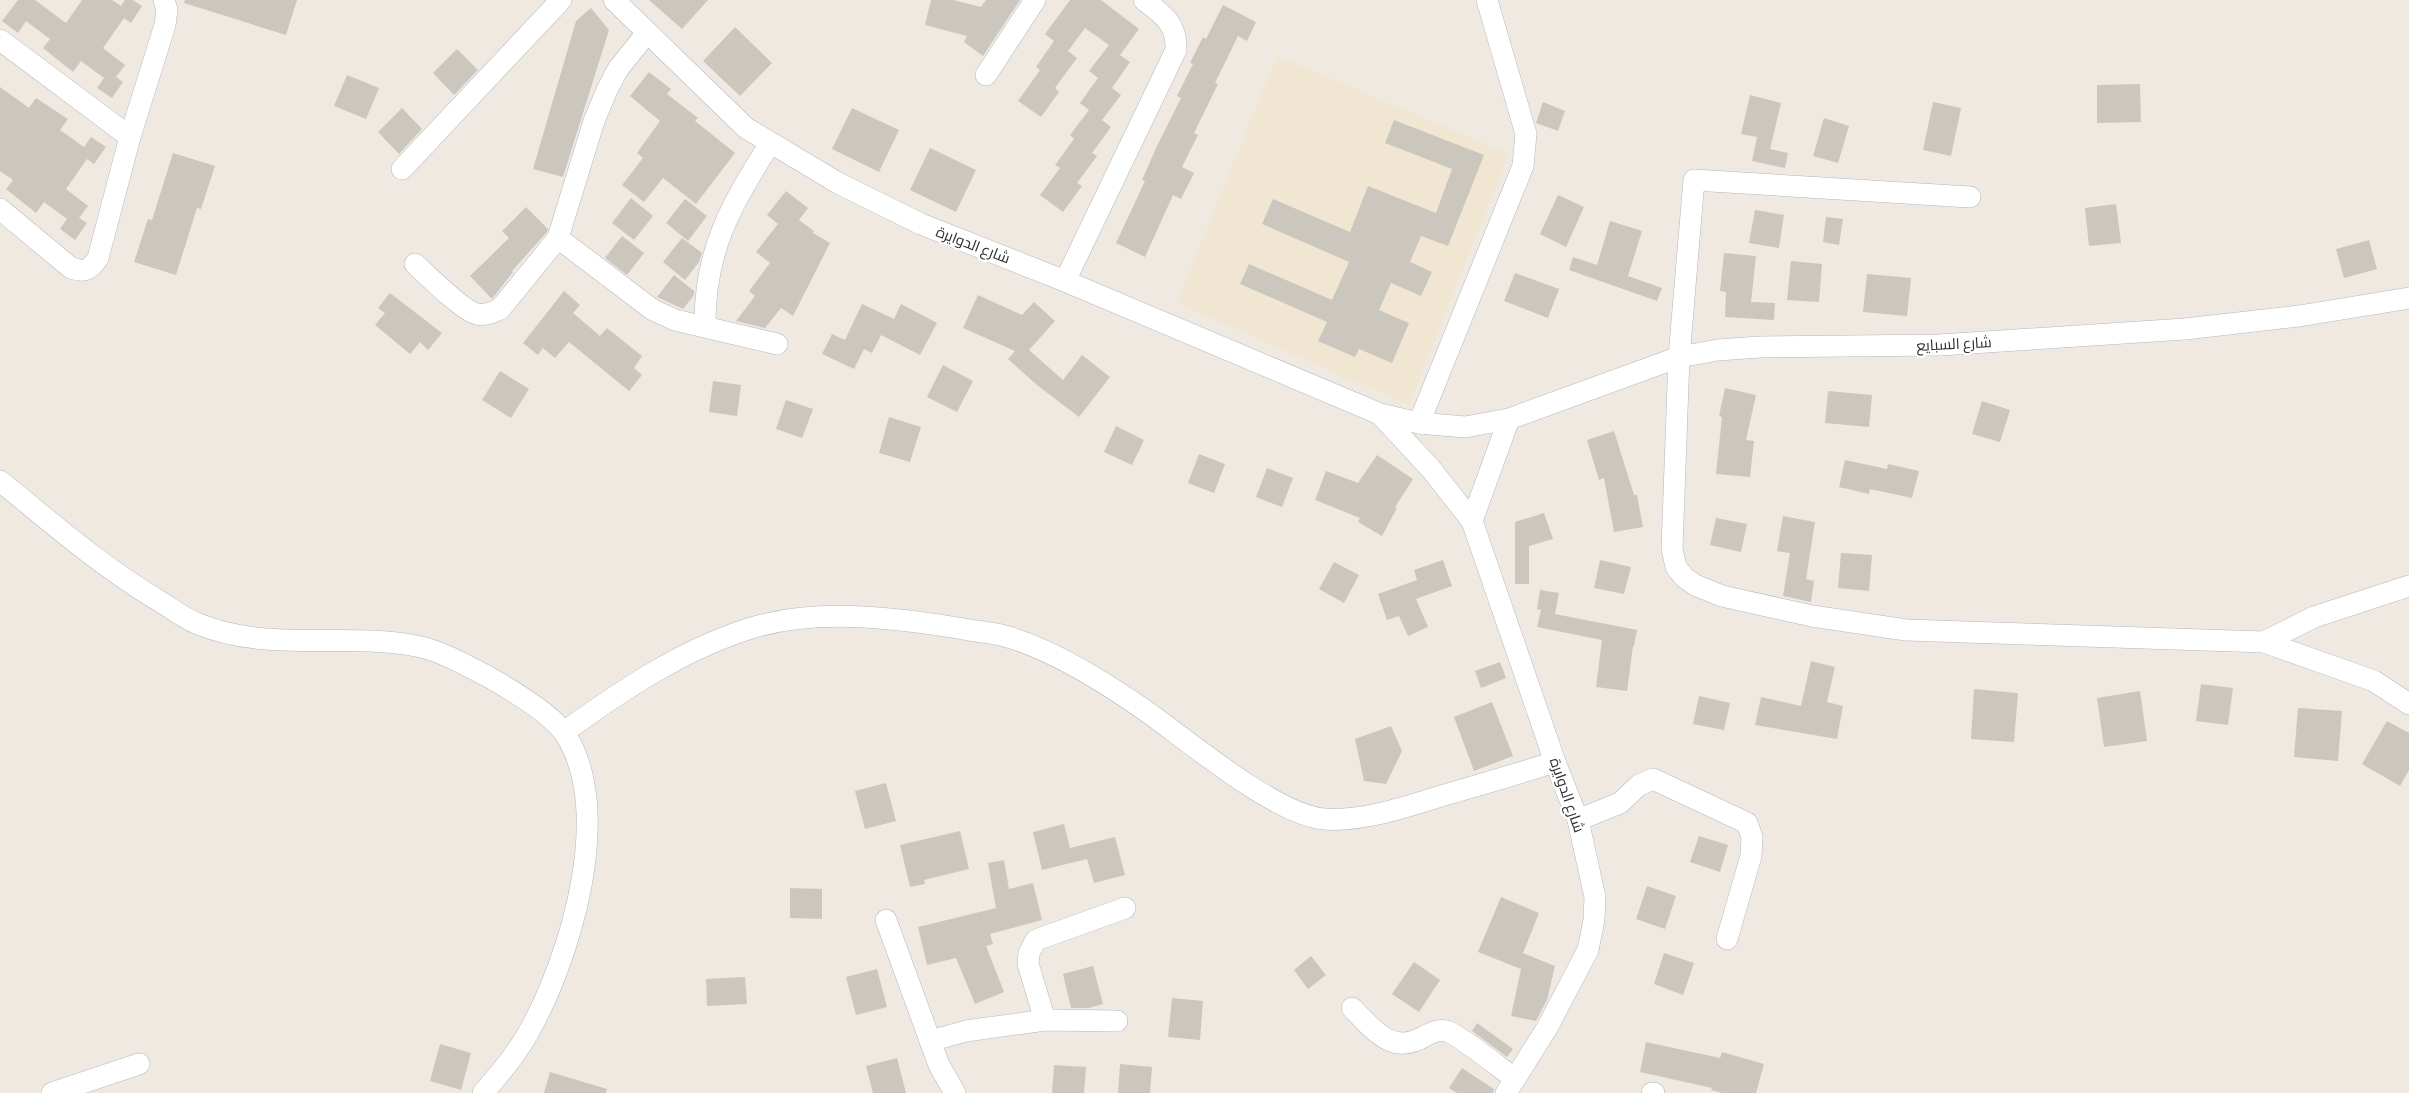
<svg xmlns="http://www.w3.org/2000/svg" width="2409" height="1093" font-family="Manrope,Cairo,sans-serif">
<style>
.education{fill:#f0e6d1}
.building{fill:#cbc7bf}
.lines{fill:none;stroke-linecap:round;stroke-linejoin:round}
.minor-casing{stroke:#b4b7c1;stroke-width:22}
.minor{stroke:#fff;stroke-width:21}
.labels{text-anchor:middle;stroke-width:4.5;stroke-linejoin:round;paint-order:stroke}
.street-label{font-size:15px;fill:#2e2e2e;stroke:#fff}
</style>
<rect width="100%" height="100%" fill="#efe9e1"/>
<path class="education" d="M1277 56 1509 154 1409 405 1177 303Z"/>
<g class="building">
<path d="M18 0H35L66 23 82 0H112L121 6 125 0H133L142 6 131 23 124 18 103 48 125 65 116 77 123 82 112 98 97 88 104 78 81 61 73 72 43 48 50 39 26 21 18 33 2 21Z"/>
<path d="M185 0H297L286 35 184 3Z"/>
<path d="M649 0H708L682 29Z"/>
<path d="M931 0H953L981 7 986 0H1020L983 56 964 42 967 36 925 25Z"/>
<path d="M1070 0H1101L1139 29 1120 55 1130 62 1112 88 1121 95 1102 120 1111 127 1092 153 1097 156 1077 183 1082 186 1063 212 1040 195 1060 168 1055 165 1074 139 1070 135 1089 110 1080 103 1098 78 1089 71 1109 45 1085 28 1068 51 1077 58 1055 88 1059 92 1041 117 1018 101 1040 70 1036 67 1054 41 1045 34Z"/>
<path d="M1223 5 1256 22 1247 41 1238 36 1215 83 1218 84 1194 133 1198 135 1182 167 1194 173 1181 199 1173 195 1145 257 1116 243 1145 181 1142 180 1157 146 1181 98 1177 96 1193 64 1190 63 1203 37 1206 39Z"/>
<path d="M591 8 609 30 563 177 533 169 576 21Z"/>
<path d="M735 27 772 63 740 96 703 61Z"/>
<path d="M457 49 478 70 454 95 433 73Z"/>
<path d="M649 72 671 89 667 94 698 118 695 121 735 153 696 204 663 178 644 202 622 185 643 158 637 153 660 121 630 96Z"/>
<path d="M347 75 379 88 366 119 334 106Z"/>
<path d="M2140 84 2141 122 2097 123V85Z"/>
<path d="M0 87 29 108 36 98 68 119 60 130 84 147 91 137 106 147 94 164 87 159 66 189 88 206 79 218 87 223 75 240 60 229 67 219 44 202 36 213 6 189 13 180 0 171Z"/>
<path d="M1750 95 1781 103 1770 149 1788 153 1785 168 1752 161 1757 137 1741 134Z"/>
<path d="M1543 102 1565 111 1558 131 1536 123Z"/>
<path d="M1933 102 1961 108 1951 156 1923 150Z"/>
<path d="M402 108 422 129 399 154 378 132Z"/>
<path d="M852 108 899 130 879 172 832 149Z"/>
<path d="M1824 118 1849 126 1838 163 1813 156Z"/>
<path d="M1394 120 1484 155 1448 246 1421 236 1410 262 1432 272 1421 296 1391 283 1379 310 1409 323 1392 363 1359 349 1355 357 1318 341 1327 322 1240 284 1249 264 1332 300 1349 262 1262 224 1273 199 1350 232 1368 186 1436 213 1452 169 1385 143Z"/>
<path d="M930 148 976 170 956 212 910 190Z"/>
<path d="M173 153 215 166 201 209 197 208 176 275 134 262 148 219 152 220Z"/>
<path d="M786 191 808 208 799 220 814 231 813 233 830 243 793 316 781 308 765 328 736 321 755 296 749 291 770 263 756 252 778 224 767 215Z"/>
<path d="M1558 195 1584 207 1566 247 1540 234Z"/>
<path d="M631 198 653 216 634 240 612 223Z"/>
<path d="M685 199 707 216 688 241 666 223Z"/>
<path d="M2116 204 2121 243 2089 246 2085 208Z"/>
<path d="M526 207 548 229 547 232 512 271 513 272 492 299 470 276 509 238 502 231Z"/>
<path d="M1755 210 1784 215 1779 248 1749 243Z"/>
<path d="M1826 217 1843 219 1839 245 1823 242Z"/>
<path d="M1610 221 1642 231 1628 276 1662 288 1657 301 1569 270 1573 257 1597 265Z"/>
<path d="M622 236 644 253 627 275 605 258Z"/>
<path d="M682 238 702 253 699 262 685 280 663 262Z"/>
<path d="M2369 240 2377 269 2344 278 2336 249Z"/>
<path d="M1724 253 1756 256 1751 302 1775 303 1774 320 1725 317 1726 292 1720 291Z"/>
<path d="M1791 261 1822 264 1819 302 1787 300Z"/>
<path d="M1515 273 1559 289 1548 318 1504 301Z"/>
<path d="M1867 274 1911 278 1907 316 1863 312Z"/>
<path d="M674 275 694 291V295L683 309 657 297Z"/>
<path d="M564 291 580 305 573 313 600 336 607 328 642 356 634 368 642 375 629 391 569 342 555 358 543 348 538 355 523 343Z"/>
<path d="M390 293 442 333 428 350 420 342 410 354 375 325 385 313 378 308Z"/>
<path d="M978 295 1022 315 1034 302 1055 321 1029 350 1063 380 1082 355 1110 377 1079 417 1037 385 1008 359 1015 351 963 328Z"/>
<path d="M862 304 894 319 901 304 937 323 920 355 881 335 872 353 864 349 854 369 822 354 832 334 845 340Z"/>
<path d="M943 365 973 381 957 412 927 397Z"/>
<path d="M500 371 529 389 511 418 482 400Z"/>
<path d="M713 381 741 385 737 416 709 412Z"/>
<path d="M1725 388 1756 395 1746 440 1754 441 1750 477 1716 474 1722 417 1719 416Z"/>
<path d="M1828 391 1872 395 1869 427 1825 423Z"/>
<path d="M786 400 813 409 802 438 776 429Z"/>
<path d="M1982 401 2010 410 2000 442 1972 434Z"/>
<path d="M889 417 921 427 910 462 879 453Z"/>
<path d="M1116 426 1144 440 1132 465 1104 452Z"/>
<path d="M1614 431 1634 495H1637L1643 527 1614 532 1604 478 1599 480 1587 440Z"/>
<path d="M1199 454 1225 464 1214 493 1188 483Z"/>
<path d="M1377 455 1413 479 1395 507 1397 508 1382 536 1358 522 1360 518 1315 500 1326 471 1358 483Z"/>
<path d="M1845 460 1887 469 1888 464 1919 471 1912 498 1870 489 1869 494 1839 487Z"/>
<path d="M1267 468 1293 478 1282 507 1256 497Z"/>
<path d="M1544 513 1553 539 1529 546V584H1515V522Z"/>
<path d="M1783 516 1815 522 1806 579 1814 581 1811 602 1783 596 1790 553 1777 551Z"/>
<path d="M1716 518 1747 524 1741 552 1710 545Z"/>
<path d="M1841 553 1872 555 1869 591 1838 588Z"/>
<path d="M1443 560 1452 586 1416 599 1428 627 1408 636 1399 616 1387 620 1378 594 1417 580 1414 570Z"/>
<path d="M1600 560 1631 567 1624 594 1594 588Z"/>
<path d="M1334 562 1359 575 1344 603 1319 589Z"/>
<path d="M1540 590 1559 593 1555 614 1637 630 1634 646H1633L1627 691 1596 687 1602 640 1537 627 1541 610 1537 609Z"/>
<path d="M1811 661 1835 667 1827 702 1843 706 1837 739 1755 725 1761 697 1801 706Z"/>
<path d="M1500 662 1506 678 1481 688 1475 671Z"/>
<path d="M2201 684 2233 688 2228 725 2196 721Z"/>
<path d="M1974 689 2018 693 2014 742 1971 739Z"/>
<path d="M2140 691 2147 741 2104 747 2097 698Z"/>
<path d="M1699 696 1730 703 1724 730 1693 724Z"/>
<path d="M1492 702 1513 756 1474 771 1454 717Z"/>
<path d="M2298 708 2342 711 2338 761 2294 757Z"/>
<path d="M2387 721 2409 733V770L2400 786 2362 764Z"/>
<path d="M1391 726 1402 751 1386 784 1364 781 1355 739Z"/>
<path d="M886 783 896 821 865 829 855 791Z"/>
<path d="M1064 824 1070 848 1115 837 1125 875 1094 883 1087 859 1042 870 1033 832Z"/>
<path d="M960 831 969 869 924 880 925 884 910 887 900 845Z"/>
<path d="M1699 836 1728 845 1720 872 1690 862Z"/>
<path d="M1004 860 1009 889 1033 883 1042 920 990 934 993 944 986 946 1004 992 975 1004 956 958 927 965 918 927 996 908 988 863Z"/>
<path d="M1647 886 1676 896 1665 929 1636 919Z"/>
<path d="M790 888 822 889V919L790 918Z"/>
<path d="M1501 897 1539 913 1523 953 1555 966 1547 1000 1536 1021 1511 1016 1521 969 1478 952Z"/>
<path d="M1664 953 1694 963 1683 995 1654 984Z"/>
<path d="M1311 956 1326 975 1308 989 1294 970Z"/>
<path d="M1414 962 1440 980 1419 1012 1392 994Z"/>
<path d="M1093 966 1103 1004 1089 1008H1071L1063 974Z"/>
<path d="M877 969 887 1007 856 1015 846 977Z"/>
<path d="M745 977 747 1004 707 1006 706 979Z"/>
<path d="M1172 998 1203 1001 1200 1040 1168 1037Z"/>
<path d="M1477 1023 1513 1049 1507 1057 1472 1031Z"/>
<path d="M1646 1042 1720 1058 1722 1052 1764 1064 1756 1093H1722L1711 1090 1712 1088 1640 1072Z"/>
<path d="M440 1044 471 1053 461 1090 430 1081Z"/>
<path d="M897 1058 906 1093H873L866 1066Z"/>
<path d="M1120 1064 1152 1067 1150 1093H1118Z"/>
<path d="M1054 1065 1086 1067 1084 1093H1052Z"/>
<path d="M1462 1068 1494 1089 1493 1093H1457L1449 1088Z"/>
<path d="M550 1072 607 1089 606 1093H544Z"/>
</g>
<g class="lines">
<defs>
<g id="minor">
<path d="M614 0 746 128 838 183 921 224 1065 281 1380 414 1419 423 1465 427 1509 419 1679 357 1718 350 1760 347 1940 345 2185 329 2299 316 2409 298"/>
<path d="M0 40 130 137"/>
<path d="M986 75 1035 0"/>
<path d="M402 169 561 0"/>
<path d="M1970 197 1694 180 1679 357 1672 549 1676 567 1684 577 1695 585 1722 596 1812 616 1906 630 2264 642 2374 681 2409 704"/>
<path d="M0 209 71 268C85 273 90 270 98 258L130 137 165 25 167 10 164 0"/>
<path d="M558 238 653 310 675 320 777 344"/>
<path d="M415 264C428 276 463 311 477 314 485 316 493 312 500 309L558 238 594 121 607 90 618 69 647 33"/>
<path d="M1065 281 1176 50C1177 23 1163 15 1144 0"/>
<path d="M705 326C704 253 731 203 770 144"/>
<path d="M1380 414 1431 469 1472 521 1555 762 1578 820 1595 897 1594 920 1588 950 1547 1028 1506 1093"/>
<path d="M1419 423 1523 166 1526 134 1487 0"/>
<path d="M0 481C52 523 103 568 161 602 172 609 184 618 196 623 267 653 342 632 416 646 440 650 465 665 487 676 508 688 553 715 565 734 616 812 569 962 527 1035 515 1056 499 1075 483 1093"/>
<path d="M1472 521 1509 419"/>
<path d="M2264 642 2314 617 2409 586"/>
<path d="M564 732C621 691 680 651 748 629 814 608 890 617 958 628 972 631 987 632 1001 635 1051 648 1111 686 1153 716 1193 745 1277 815 1324 819 1361 822 1406 807 1441 796 1479 785 1517 774 1555 762"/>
<path d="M1578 820 1620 803 1639 785 1653 779 1747 823 1752 837 1751 856 1727 939"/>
<path d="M886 920 939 1065 955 1093"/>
<path d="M1352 1008C1374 1030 1392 1056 1425 1036 1433 1032 1438 1029 1447 1031 1461 1036 1500 1068 1515 1079"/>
<path d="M1045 1020 1028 964 1029 953 1036 940 1125 908"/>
<path d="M930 1041 966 1031 1045 1020 1117 1021"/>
<path d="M52 1093 139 1064"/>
<path d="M1652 1093H1654"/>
</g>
</defs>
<use href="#minor" class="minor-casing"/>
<use href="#minor" class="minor"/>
</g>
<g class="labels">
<g class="street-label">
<text transform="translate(973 245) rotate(21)" y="5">شارع الدوايرة</text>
<text transform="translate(1954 344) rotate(-3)" y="5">شارع السبايع</text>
<text transform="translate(1567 795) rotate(71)" y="5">شارع الدوايرة</text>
</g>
</g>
</svg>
